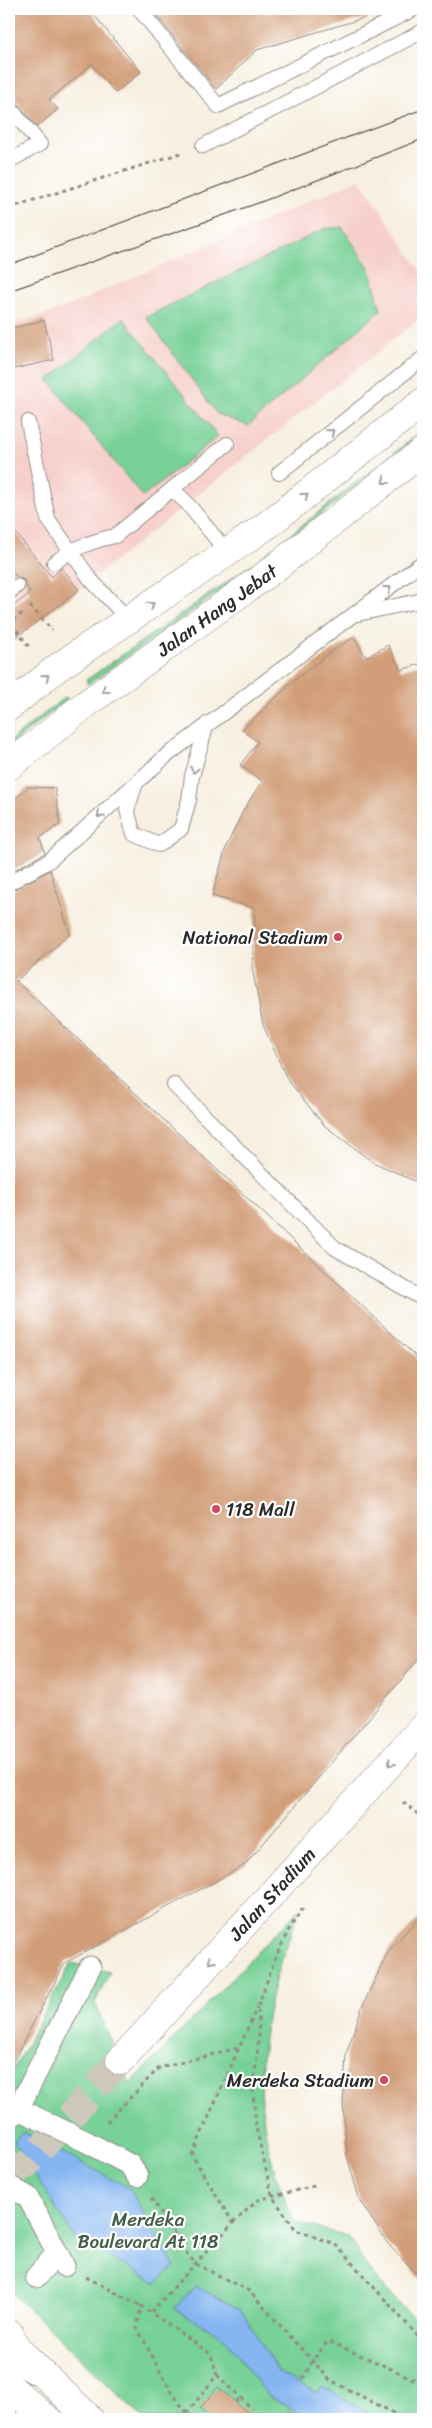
<svg xmlns="http://www.w3.org/2000/svg" width="432" height="2428" font-family="Sriracha,sans-serif">
<style>
.built{fill:#f7d0cb}
.green{fill:#78d197;stroke:#527e61}
.water{fill:#86b6f1;stroke:#58708e}
.building{fill:#d29e79}
.lines{fill:none;stroke-linecap:round;stroke-linejoin:round}
.minor-tunnel{stroke:#cec8bc;stroke-width:28;stroke-dasharray:28 14;stroke-linecap:butt}
.service-casing{stroke:#918d86;stroke-width:16}
.pedestrian-casing{stroke:#918d86;stroke-width:23}
.minor-casing{stroke:#918d86;stroke-width:29}
.tertiary-casing{stroke:#918d86;stroke-width:29}
.path{stroke:#918d86;stroke-width:3;stroke-dasharray:4 4;stroke-linecap:butt}
.service{stroke:#fff;stroke-width:14}
.pedestrian{stroke:#fff;stroke-width:21}
.minor{stroke:#fff;stroke-width:28}
.tertiary{stroke:#fff;stroke-width:28}
.tram{stroke:#2b2b2b;stroke-width:1}
.oneway{stroke:#a0a0a0}
.poi-dot{fill:#d1495b;stroke:#fff;stroke-width:2}
.labels{text-anchor:middle;stroke-width:4.5;stroke-linejoin:round;paint-order:stroke}
.street-label{font-size:19px;fill:#2b2b2b;stroke:#fff}
.poi-label{font-size:19px;fill:#2b2b2b;stroke:#fff;text-anchor:end}
.park-label{font-size:19px;fill:#425d4b;stroke:#fff}
</style>
<rect width="100%" height="100%" fill="#fff"/>
<filter id="ink" filterUnits="userSpaceOnUse"><feTurbulence type="fractalNoise" baseFrequency=".02" numOctaves="2"/><feDisplacementMap in="SourceGraphic" scale="10" xChannelSelector="R" yChannelSelector="G"/><feConvolveMatrix kernelMatrix="1 2 1 2 8 2 1 2 1" color-interpolation-filters="sRGB"/></filter>
<filter id="wash" filterUnits="userSpaceOnUse"><feTurbulence type="fractalNoise" baseFrequency=".0096" numOctaves="4" result="noise"/><feDisplacementMap in="SourceGraphic" scale="20" xChannelSelector="R" yChannelSelector="G"/><feGaussianBlur stdDeviation="1.12" result="paint"/><feColorMatrix in="noise" values="0 0 0 0 0 0 0 0 0 0 0 0 0 0 0 0 0 1.4 0 .05"/><feComposite in="paint" operator="in"/></filter>
<g filter="url(#wash)">
<rect width="100%" height="100%" fill="#f7efe0"/>
<path class="built" d="M360 179 423 274V316L9 645V324L49 314Z"/>
<g class="green">
<path d="M342 227 370 269 381 310 248 426 217 414 146 317 324 229Z"/>
<path d="M123 318 218 436 143 497 48 380Z"/>
<path d="M423 430V433L257 565 88 684 86 680 254 563Z"/>
<path d="M65 697 68 699 9 746V742Z"/>
<path d="M299 1909C292 1933 281 1957 275 1981 253 2070 256 2139 295 2222L348 2236C368 2272 394 2299 423 2328V2419H144L9 2290V2077L71 1963 110 1972 95 2003 130 2084Z"/>
</g>
<g class="water">
<path d="M23 2132 129 2188 175 2267 156 2283 75 2238 14 2142Z"/>
<path d="M195 2286 241 2310 279 2373 318 2393 322 2387 369 2412 364 2419H297L300 2413 268 2396 225 2338 174 2309Z"/>
</g>
<g id="blocks">
<g class="building">
<path d="M9 9H89L141 72 115 93 92 64 49 100 58 109 37 127 16 101 9 98Z"/>
<path d="M151 9H373L374 15 257 50 216 89Z"/>
<path d="M44 320 54 360 9 370V329Z"/>
<path d="M9 525 52 577 62 568 79 590 9 643V610L30 593 24 580 17 577 9 568Z"/>
<path d="M354 637 366 657 388 645 401 670 423 663V1185L371 1161 324 1125 287 1079 263 1025 252 967 255 908 212 896 226 847 243 811 262 781 240 765 258 742 242 730 292 682 331 652Z"/>
<path d="M28 787 55 788 60 824 40 838 45 853 9 873V804Z"/>
<path d="M50 870 70 934 16 981 423 1363V1654L245 1865 65 1963 9 2069V892Z"/>
<path d="M423 1914V2281L388 2244 360 2201 347 2156 343 2105 346 2054 362 2007 389 1950Z"/>
<path d="M218 2387 255 2419H213L200 2408Z"/>
</g>
</g>
</g>
<g filter="url(#ink)">
<use href="#blocks" fill-opacity="0" stroke="#918d86" stroke-width="1"/>
<g class="lines">
<path class="minor-tunnel" d="M9 2176 29 2162 120 2061"/>
<defs>
<g id="service">
<path d="M139 9 218 106 414 9"/>
<path d="M9 107 40 144 9 161"/>
<path d="M203 146 423 31"/>
<path d="M28 422 48 519 91 580 129 620"/>
<path d="M279 473 423 358"/>
<path d="M172 489 186 502 227 552"/>
<path d="M54 563C73 548 92 541 115 536L227 444"/>
<path d="M9 592 17 586"/>
<path d="M358 614 423 600"/>
<path d="M136 783 127 810 134 834 159 845 181 829 189 800 192 776 207 724"/>
<path d="M9 883 49 861 165 757 423 562"/>
<path d="M174 1085 335 1248 423 1299"/>
<path d="M9 2363 32 2376"/>
</g>
<g id="pedestrian">
<path d="M18 2109 87 2142 130 2165 137 2176"/>
<path d="M9 2119 18 2109 90 1967"/>
<path d="M9 2186 28 2197 64 2266"/>
<path d="M36 2277 57 2253"/>
</g>
<g id="minor">
<path id="s1" d="M120 2061 423 1727"/>
<path d="M9 2333 16 2348 90 2419"/>
<path d="M9 2386 47 2419"/>
</g>
<g id="tertiary">
<path d="M9 707 57 668 266 526 423 402"/>
<path id="s2" d="M9 766 86 704 271 571 423 451"/>
</g>
</defs>
<use href="#service" class="service-casing"/>
<use href="#pedestrian" class="pedestrian-casing"/>
<use href="#minor" class="minor-casing"/>
<use href="#tertiary" class="tertiary-casing"/>
<g class="path">
<path d="M9 208 181 153"/>
<path d="M30 606 52 630"/>
<path d="M22 613 11 623 30 648"/>
<path d="M403 1802 423 1818"/>
<path d="M303 1908 289 1929 275 1959 258 2006 259 2037 253 2092 256 2127 272 2196 296 2230 335 2244 423 2342"/>
<path d="M107 2122 159 2068 238 2048"/>
<path d="M151 2198 188 2255 196 2264 249 2291 330 2380 405 2419"/>
<path d="M233 2223 258 2200 318 2185"/>
<path d="M86 2277 141 2306"/>
<path d="M151 2312 233 2223 192 2155 257 2007"/>
<path d="M217 2375 252 2409"/>
<path d="M303 2379 313 2360 328 2341 423 2383"/>
<path d="M236 2402 240 2397"/>
<path d="M187 2413 217 2375 211 2354 141 2306 137 2328C153 2356 170 2397 193 2419"/>
<path d="M284 2419 288 2411"/>
<path d="M415 2419 423 2414"/>
</g>
<use href="#service" class="service"/>
<use href="#pedestrian" class="pedestrian"/>
<use href="#minor" class="minor"/>
<use href="#tertiary" class="tertiary"/>
<g class="tram">
<path d="M9 265 423 109"/>
<path d="M9 291 261 202 423 139"/>
</g>
</g>
<defs><path id="oneway-chevron" d="M-2-3.5L2.5 0L-2 3.5" fill="none" stroke-width="1.6" stroke-linecap="round" stroke-linejoin="round" transform="scale(1.25)"/></defs>
<g class="oneway">
<use href="#oneway-chevron" transform="translate(331 432) rotate(-39)"/>
<use href="#oneway-chevron" transform="translate(385 481) rotate(142)"/>
<use href="#oneway-chevron" transform="translate(305 496) rotate(-38)"/>
<use href="#oneway-chevron" transform="translate(388 589) rotate(-37)"/>
<use href="#oneway-chevron" transform="translate(151 605) rotate(-35)"/>
<use href="#oneway-chevron" transform="translate(46 677) rotate(-39)"/>
<use href="#oneway-chevron" transform="translate(105 690) rotate(144)"/>
<use href="#oneway-chevron" transform="translate(194 770) rotate(103)"/>
<use href="#oneway-chevron" transform="translate(100 815) rotate(138)"/>
<use href="#oneway-chevron" transform="translate(391 1763) rotate(132)"/>
<use href="#oneway-chevron" transform="translate(211 1961) rotate(132)"/>
</g>
</g>
<g class="poi-dot">
<circle cx="338" cy="937" r="5"/>
<circle cx="216" cy="1509" r="5"/>
<circle cx="384" cy="2080" r="5"/>
</g>
<g class="labels">
<g class="street-label">
<text dy="7" stroke="none"><textPath href="#s2" startOffset="260">Jalan Hang Jebat</textPath></text>
<text dy="7" stroke="none"><textPath href="#s1" startOffset="226">Jalan Stadium</textPath></text>
</g>
<g class="poi-label">
<text x="328" y="944">National Stadium</text>
<text x="226" y="1516" text-anchor="start">118 Mall</text>
<text x="374" y="2087">Merdeka Stadium</text>
</g>
<g class="park-label">
<text x="148" y="2226">Merdeka<tspan x="148" dy="22">Boulevard At 118</tspan></text>
</g>
</g>
<rect width="432" height="2428" fill="none" stroke="#fff" stroke-width="30"/>
</svg>
